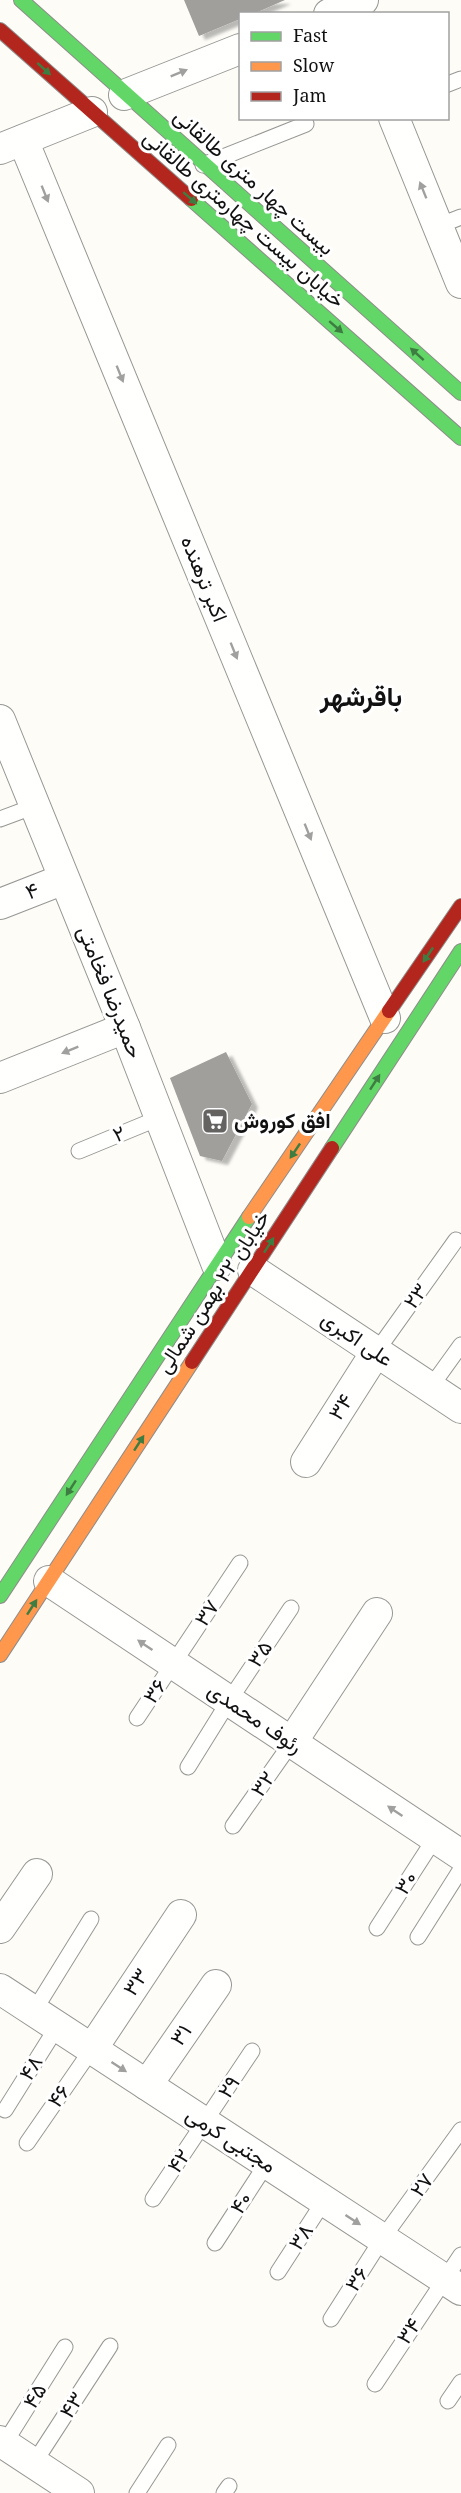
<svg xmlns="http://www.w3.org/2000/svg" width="461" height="2493" font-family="'Noto Serif',Vazirmatn,serif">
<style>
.building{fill:#a19f9c;filter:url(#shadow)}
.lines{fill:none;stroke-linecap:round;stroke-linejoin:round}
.lane-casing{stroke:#979795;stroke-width:17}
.street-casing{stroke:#979795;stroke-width:32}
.fast-casing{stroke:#8e8d8b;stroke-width:16}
.slow-casing{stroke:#8e8d8b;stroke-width:16}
.jam-casing{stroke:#8e8d8b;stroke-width:16}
.lane{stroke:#fffffe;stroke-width:15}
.street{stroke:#fffffe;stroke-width:30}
.fast{stroke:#63d668;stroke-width:14}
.slow{stroke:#ff974d;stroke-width:14}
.jam{stroke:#b3261e;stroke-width:14}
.oneway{fill:#3e7d41}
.oneway2{fill:#a0a09f}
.labels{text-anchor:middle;stroke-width:6;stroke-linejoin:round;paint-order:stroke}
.street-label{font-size:21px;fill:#111;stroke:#fff}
.poi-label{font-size:21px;font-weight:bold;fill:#111;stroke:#fff;text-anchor:start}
.district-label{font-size:27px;font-weight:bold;fill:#111;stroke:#fff}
</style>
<defs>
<filter id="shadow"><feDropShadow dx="6" dy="4" stdDeviation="1.5" flood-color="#0004"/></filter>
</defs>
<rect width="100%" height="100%" fill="#fdfcf7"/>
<g class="building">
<path d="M184 0H285L253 14H240V19L199 36Z"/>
<path d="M226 1052 252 1104 222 1161 200 1156 170 1078Z"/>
</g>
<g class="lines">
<defs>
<g id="lane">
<path d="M448 84 461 79"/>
<path d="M203 165 306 124"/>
<path d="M438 226 461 217"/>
<path d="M0 819 35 806"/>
<path d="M79 1151 159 1118"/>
<path d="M376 1352 456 1240"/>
<path d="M430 1388 461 1345"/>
<path d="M137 1718 240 1563"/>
<path d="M188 1767 229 1701 291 1608"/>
<path d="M233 1826 292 1742"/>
<path d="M377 1928 435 1838"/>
<path d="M418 1937 461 1869"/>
<path d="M34 2011 91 1919"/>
<path d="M5 2110 57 2027"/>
<path d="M27 2143 92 2049"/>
<path d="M153 2199 252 2051"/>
<path d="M215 2243 267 2163"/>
<path d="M278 2272 324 2201"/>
<path d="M331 2319 382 2239 461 2130"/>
<path d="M375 2384 461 2255"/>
<path d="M448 2401 461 2382"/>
<path d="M1 2449 65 2347"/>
<path d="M34 2463 110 2346"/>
<path d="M137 2493 168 2445"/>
<path d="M224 2493 229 2486"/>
</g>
<g id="street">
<path d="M329 14 363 0"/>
<path d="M124 95 240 49"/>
<path d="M394 118 461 283"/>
<path d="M23 140 385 1018"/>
<path d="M0 149 92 112"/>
<path d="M0 720 125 1028 217 1265"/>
<path d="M0 904 64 879"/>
<path d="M0 1078 125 1028"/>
<path d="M253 1270 461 1408"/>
<path d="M306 1462 376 1352"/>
<path d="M49 1581 461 1855"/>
<path d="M292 1742 377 1613"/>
<path d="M0 1928 37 1874"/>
<path d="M0 1989 461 2290"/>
<path d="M92 2049 181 1915"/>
<path d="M147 2085 216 1985"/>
<path d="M0 2441 79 2493"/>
</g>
<g id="fast">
<path d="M21 0 461 393"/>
<path d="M191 199 461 438"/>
<path d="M332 1148 461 951"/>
<path d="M0 1596 249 1217"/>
</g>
<g id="slow">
<path d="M249 1217 389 1011"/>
<path d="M0 1655 192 1362"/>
</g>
<g id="jam">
<path d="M0 30 191 199"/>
<path d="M389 1011 461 906"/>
<path d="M192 1362 332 1148"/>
</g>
</defs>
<use href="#lane" class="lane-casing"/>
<use href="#street" class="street-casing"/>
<use href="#fast" class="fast-casing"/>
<use href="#slow" class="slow-casing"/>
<use href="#jam" class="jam-casing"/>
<use href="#lane" class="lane"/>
<use href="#street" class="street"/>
<use href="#fast" class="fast"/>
<use href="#slow" class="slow"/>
<use href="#jam" class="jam"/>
</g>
<defs><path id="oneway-solid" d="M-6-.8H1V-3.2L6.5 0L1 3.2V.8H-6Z" transform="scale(1.5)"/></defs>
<g class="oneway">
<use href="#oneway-solid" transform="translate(44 69) rotate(42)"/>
<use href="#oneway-solid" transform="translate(190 198) rotate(41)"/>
<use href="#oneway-solid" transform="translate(336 327) rotate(41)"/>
<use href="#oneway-solid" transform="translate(417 354) rotate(-138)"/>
<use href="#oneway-solid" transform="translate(428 955) rotate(124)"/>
<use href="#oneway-solid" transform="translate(375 1082) rotate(-57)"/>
<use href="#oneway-solid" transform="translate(295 1151) rotate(124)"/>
<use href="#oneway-solid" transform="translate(269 1245) rotate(-57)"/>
<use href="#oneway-solid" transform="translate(139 1443) rotate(-57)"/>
<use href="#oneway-solid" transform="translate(71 1488) rotate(123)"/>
<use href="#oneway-solid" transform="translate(32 1607) rotate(-57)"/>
</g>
<g class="oneway2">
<use href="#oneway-solid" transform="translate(179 73) rotate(-22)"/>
<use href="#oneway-solid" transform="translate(423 190) rotate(-112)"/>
<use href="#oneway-solid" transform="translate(45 194) rotate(68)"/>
<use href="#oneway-solid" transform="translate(120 374) rotate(68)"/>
<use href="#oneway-solid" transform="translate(234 651) rotate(68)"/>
<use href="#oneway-solid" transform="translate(308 832) rotate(68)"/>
<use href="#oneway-solid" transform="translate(70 1050) rotate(158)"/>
<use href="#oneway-solid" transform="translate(145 1645) rotate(-146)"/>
<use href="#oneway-solid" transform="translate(395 1811) rotate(-146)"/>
<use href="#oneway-solid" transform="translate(119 2067) rotate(33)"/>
<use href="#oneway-solid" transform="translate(353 2220) rotate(33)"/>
</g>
<defs>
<symbol id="supermarket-square" viewBox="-11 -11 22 22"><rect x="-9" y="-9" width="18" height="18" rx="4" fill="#646362" stroke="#fff"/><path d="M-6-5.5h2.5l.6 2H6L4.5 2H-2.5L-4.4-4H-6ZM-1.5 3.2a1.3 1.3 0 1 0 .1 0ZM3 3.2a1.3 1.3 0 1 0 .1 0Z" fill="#fff"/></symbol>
</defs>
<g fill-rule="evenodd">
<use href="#supermarket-square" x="200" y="1106" width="30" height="30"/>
</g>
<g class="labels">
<g class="street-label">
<text transform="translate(254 182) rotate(42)" y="7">بیست چهار متری طالقانی</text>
<text transform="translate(244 219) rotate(41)" y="7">خیابان بیست چهارمتری طالقانی</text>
<text transform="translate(204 579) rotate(68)" y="7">اکبر ترهنده</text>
<text transform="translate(32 891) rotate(-21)" y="7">۴</text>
<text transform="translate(110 992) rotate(68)" y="7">حمیدرضا فخامتی</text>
<text transform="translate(119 1134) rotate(-22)" y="7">۲</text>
<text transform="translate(213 1292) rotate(-57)" y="7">خیابان ۲۲ بهمن شمالی</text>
<text transform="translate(416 1296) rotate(-54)" y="7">۲۳</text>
<text transform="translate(357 1339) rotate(34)" y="7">علی اکبری</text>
<text transform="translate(341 1407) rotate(-57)" y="7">۳۴</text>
<text transform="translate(207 1613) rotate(-56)" y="7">۳۷</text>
<text transform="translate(260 1654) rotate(-56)" y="7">۳۵</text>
<text transform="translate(155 1691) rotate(-56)" y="7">۳۶</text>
<text transform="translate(255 1718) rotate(34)" y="7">رئوف محمدی</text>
<text transform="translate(263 1784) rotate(-55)" y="7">۳۲</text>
<text transform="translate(406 1883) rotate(-57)" y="7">۳۰</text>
<text transform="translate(136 1982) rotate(-56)" y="7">۳۳</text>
<text transform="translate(181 2035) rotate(-55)" y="7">۳۱</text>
<text transform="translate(31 2068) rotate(-58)" y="7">۴۸</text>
<text transform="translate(229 2087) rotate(-57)" y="7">۲۹</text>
<text transform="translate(59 2096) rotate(-56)" y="7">۴۶</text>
<text transform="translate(231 2140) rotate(33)" y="7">مجتبی کرمی</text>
<text transform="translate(179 2161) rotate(-56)" y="7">۴۲</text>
<text transform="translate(422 2185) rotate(-54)" y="7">۲۷</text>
<text transform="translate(241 2203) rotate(-57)" y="7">۴۰</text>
<text transform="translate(301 2237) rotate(-57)" y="7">۳۸</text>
<text transform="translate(357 2279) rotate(-57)" y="7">۳۶</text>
<text transform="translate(409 2331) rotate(-56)" y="7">۳۴</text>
<text transform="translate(35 2396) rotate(-58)" y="7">۴۵</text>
<text transform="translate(72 2405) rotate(-57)" y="7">۴۳</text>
</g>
<g class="poi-label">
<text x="234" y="1128">افق کوروش</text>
</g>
<g class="district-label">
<text x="361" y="706">باقرشهر</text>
</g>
</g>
<rect x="239" y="12" width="210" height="108" fill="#ffffff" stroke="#a0a0a0" stroke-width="1.5"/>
<rect x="251" y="32" width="30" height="9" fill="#63d668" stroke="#a0a0a0" stroke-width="1.5"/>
<text x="293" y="42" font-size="18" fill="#111111">Fast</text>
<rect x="251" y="62" width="30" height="9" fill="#ff974d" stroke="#a0a0a0" stroke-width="1.5"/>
<text x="293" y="72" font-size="18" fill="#111111">Slow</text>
<rect x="251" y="92" width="30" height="9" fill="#b3261e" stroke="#a0a0a0" stroke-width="1.5"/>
<text x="293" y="102" font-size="18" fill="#111111">Jam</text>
</svg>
